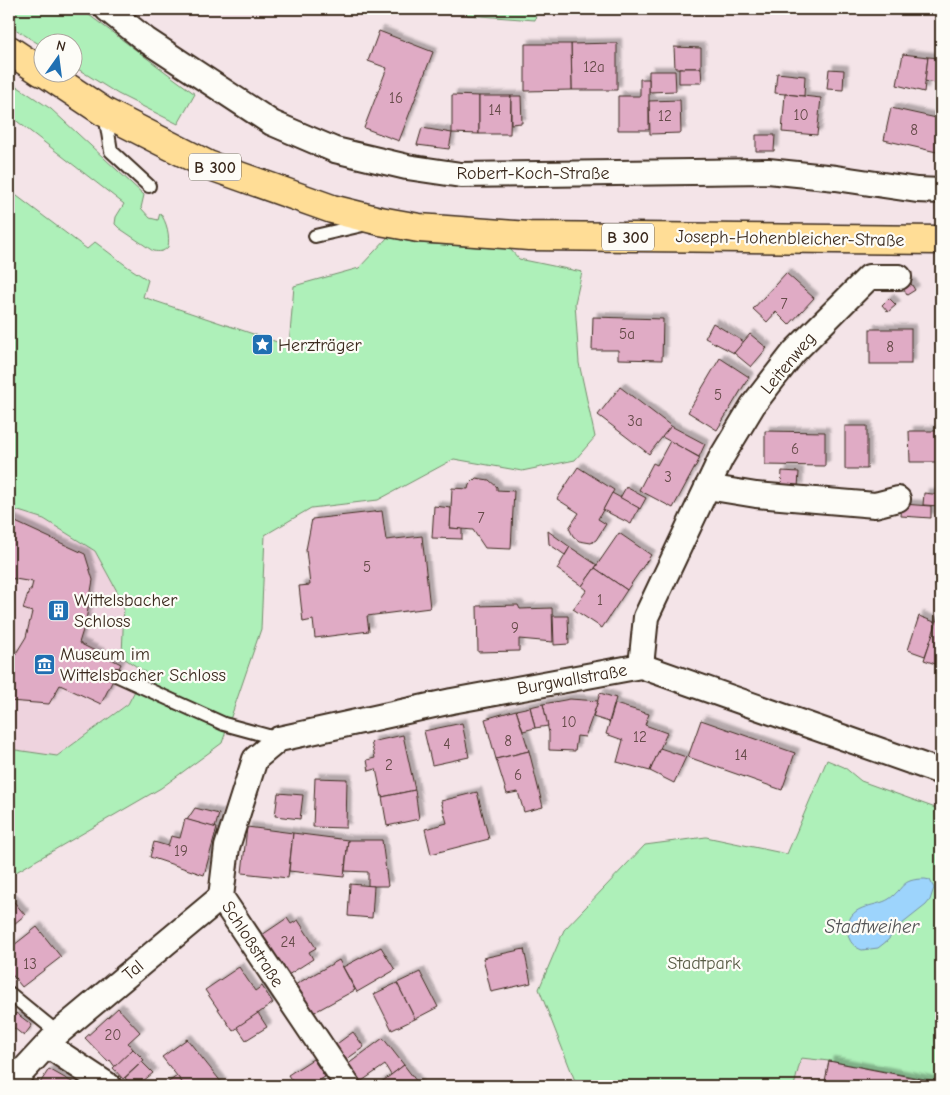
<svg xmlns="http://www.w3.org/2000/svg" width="950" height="1095" font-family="'Comic Neue',sans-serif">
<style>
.built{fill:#eed3de}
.green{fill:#aef0b9;stroke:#748d6c}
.water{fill:#9dd4fc;stroke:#7690a3}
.building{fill:#e0abc5;stroke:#3b2a1e;filter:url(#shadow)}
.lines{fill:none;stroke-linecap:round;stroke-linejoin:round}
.service-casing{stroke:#3b2a1e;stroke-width:16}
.minor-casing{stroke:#3b2a1e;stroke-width:28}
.primary-casing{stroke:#3b2a1e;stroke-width:31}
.service{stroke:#fdfcf7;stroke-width:12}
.minor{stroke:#fdfcf7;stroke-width:24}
.primary{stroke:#ffdd96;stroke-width:28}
.labels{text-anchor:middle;stroke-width:4.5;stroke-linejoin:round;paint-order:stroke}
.number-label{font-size:15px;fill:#644a48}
.shield{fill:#fdfcf7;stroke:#75695f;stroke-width:1}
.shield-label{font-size:16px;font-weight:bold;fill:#3b2a1e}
.street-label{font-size:18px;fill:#3b2a1e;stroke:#fdfcf7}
.poi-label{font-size:18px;fill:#3b2a1e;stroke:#fdfcf7;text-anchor:start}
.park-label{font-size:18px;fill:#585c45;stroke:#fdfcf7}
.water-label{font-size:19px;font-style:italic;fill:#545456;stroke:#fdfcf7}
</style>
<defs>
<filter id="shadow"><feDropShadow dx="4.5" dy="-4.5" stdDeviation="1" flood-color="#0004"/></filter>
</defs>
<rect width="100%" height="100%" fill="#f4e4e8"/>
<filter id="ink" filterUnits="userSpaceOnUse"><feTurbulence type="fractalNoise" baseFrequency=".02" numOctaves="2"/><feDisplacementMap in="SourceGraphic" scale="10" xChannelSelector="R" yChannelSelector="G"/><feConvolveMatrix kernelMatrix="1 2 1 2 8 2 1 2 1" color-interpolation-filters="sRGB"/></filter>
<g filter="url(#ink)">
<g class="built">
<path d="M9 508 44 519 95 551 124 604 122 657 145 671 128 703 56 756 9 749Z"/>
<path d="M800 1058 829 1061 941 1082V1086H794Z"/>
</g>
<g class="green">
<path d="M9 9H81L195 94 178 124 118 94 73 66 72 42H42V46L12 27 9 24Z"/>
<path d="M464 9H537L535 20 467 15Z"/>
<path d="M9 81 51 109 144 195 141 208 150 218 158 220 160 213C167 222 170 236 168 247 163 252 160 252 153 251L119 228 115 224 116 217 124 204 9 115Z"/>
<path d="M9 190 87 249 95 242 128 267 148 280 143 297 289 346 294 286 359 268 388 237 416 243 510 249 519 259 582 272 575 303 579 363 595 437 575 460 522 471 454 459 378 500 311 508 265 535 261 629 222 743 161 788 11 875 9 874V749L57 756 128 704 145 672 122 657 124 604 95 551 44 519 9 508Z"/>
<path d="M827 760 844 767 861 781 941 810V1082L829 1061 801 1058 794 1086H577L539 989 564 930 645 845 706 837 787 854Z"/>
</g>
<path class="water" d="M925 879 930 880 934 888 930 900 926 905 902 924 887 941 878 948 862 950C854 947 849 942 848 933 845 903 875 908 889 899 905 888 900 879 925 879Z"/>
<g class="building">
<path d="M379 31 433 52 399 141 364 128 387 68 368 61Z"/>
<path d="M617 43V90H572L571 44Z"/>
<path d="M525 44H571L572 90 525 91Z"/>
<path d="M674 47 701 48V68H675Z"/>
<path d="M903 54 928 57 924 92 897 85Z"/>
<path d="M928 57 941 58V102L935 100 939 84 925 81Z"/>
<path d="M679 68H701L702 83H679Z"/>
<path d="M829 69 844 70 843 90 827 89Z"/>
<path d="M649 71H675L676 91 649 92Z"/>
<path d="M777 73 805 76 804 96 775 93Z"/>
<path d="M640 79H649V130H618V96H640Z"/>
<path d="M785 94 821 98 817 135 782 132Z"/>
<path d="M452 95 479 96V134L452 133Z"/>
<path d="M479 96H511L510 134H479Z"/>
<path d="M511 96H521L522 123 511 124Z"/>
<path d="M680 100 681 133 650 134 649 101Z"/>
<path d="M891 108 941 119V153L884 140Z"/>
<path d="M422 128 452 133 449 149 417 145Z"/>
<path d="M756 135H775L774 151H756Z"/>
<path d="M786 273 814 298 789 325 776 312 767 322 753 309Z"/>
<path d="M910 282 915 290 907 295 902 287Z"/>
<path d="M889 298 896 305 888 312 882 305Z"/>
<path d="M593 317 663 319 662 360 618 359V350H592Z"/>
<path d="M713 323 744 342 734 353 705 338Z"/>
<rect x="870" y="329" width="41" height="35"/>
<path d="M750 334 767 348 751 367 734 353Z"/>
<path d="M720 358 749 377 717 430 688 412Z"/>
<path d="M620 387 671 426 649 454 598 415Z"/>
<path d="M671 426 705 444 699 457 662 437Z"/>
<rect x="845" y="426" width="22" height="43"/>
<path d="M765 431 825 432V466L765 465Z"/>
<path d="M909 431H941V462H910Z"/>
<path d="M670 441 700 458 673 508 639 490 653 463 657 465Z"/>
<path d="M578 467 614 490 598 519 606 524 596 540 591 543 579 541 573 536 569 528 579 513 557 499Z"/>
<path d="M782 471 799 472 798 488H781Z"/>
<path d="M476 478 489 480 497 487V490L514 491 511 549 485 548 473 530 450 528 452 488 468 489 469 485Z"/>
<path d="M626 487 646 498 640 509 620 498Z"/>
<path d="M612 493 639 508 631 524 603 510Z"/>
<path d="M924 493 941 495V506L923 505Z"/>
<path d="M902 504 931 506V518L901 516Z"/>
<path d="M434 506 451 508 450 528 462 529V539L432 538Z"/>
<path d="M382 511 386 540 422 536 430 608 367 616 369 631 315 638 313 620 303 622 299 586 310 585 306 550 312 519Z"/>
<path d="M9 519 85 554 93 580 86 620 79 643 121 664 101 704 60 685 49 704 9 701V654L15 655 26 637 32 612 23 609 29 590H31L33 582 9 578Z"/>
<path d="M548 531 570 547 565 555 549 544Z"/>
<path d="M619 533 651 555 627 590 595 568Z"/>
<path d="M570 547 597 565 582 586 557 569Z"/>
<path d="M595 568 627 590 602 628 573 609 587 590 582 586Z"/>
<path d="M518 605 520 609 552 608 553 642 519 639V651L478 652 477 606Z"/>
<path d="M553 616H568L569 644 554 645Z"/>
<path d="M919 616 937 623 925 656 908 650Z"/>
<path d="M938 618 941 619V666L924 660Z"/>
<path d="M600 693 616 698 609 722 593 717Z"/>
<path d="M570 699 598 701 585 737 577 736 575 751 549 750V733L543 704Z"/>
<path d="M543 704 548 726 535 728 530 707Z"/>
<path d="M615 704 649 714 645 725 667 733 650 771 617 762 623 740 606 734Z"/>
<path d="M530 707 535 728 523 731 516 710Z"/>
<path d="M516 710 529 751 496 759 485 719Z"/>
<path d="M701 720 795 753 782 790 688 757Z"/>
<path d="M462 723 469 757 432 765 424 731Z"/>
<path d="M403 735 415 790 382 797 376 769 369 771 367 760 375 758 371 742Z"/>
<path d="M660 748 686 757 674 783 650 771Z"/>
<path d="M529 751 543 807 524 812 518 792 507 794 496 759Z"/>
<path d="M315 778 347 779 346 828 313 827Z"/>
<path d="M415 790 419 819 387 826 382 797Z"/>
<path d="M477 792 489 839 431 854 425 829 447 823 441 801Z"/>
<path d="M278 793 303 795 300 819 275 816Z"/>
<path d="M195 808 219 814 215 828 187 820Z"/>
<path d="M185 819 217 828 204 875 150 857 154 842 168 846 171 836 180 838Z"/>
<path d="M247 827 293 833 288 878 242 873Z"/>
<path d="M293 833 348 840 344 877 289 871Z"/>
<path d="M348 840H382L388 886H368V872L345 871Z"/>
<path d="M350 884 374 886 372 918 348 916Z"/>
<path d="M9 896 25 915 9 928Z"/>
<path d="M287 918 291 924 298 920 316 948 309 952 313 959 285 977 259 937Z"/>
<path d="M37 927 61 957 22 987 9 971V949Z"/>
<path d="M381 947 395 970 357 992 343 967Z"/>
<path d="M524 949 531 983 491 992 483 958Z"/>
<path d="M339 960 355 990 311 1014 293 986Z"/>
<path d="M239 967 255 991 262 986 273 1003 233 1031 205 990Z"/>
<path d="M420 972 438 1007 415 1019 397 983Z"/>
<path d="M397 983 415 1019 392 1030 374 994Z"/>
<path d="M118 1008 140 1032 128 1043 133 1049 115 1067 110 1060 108 1062 85 1038Z"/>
<path d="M16 1013 32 1025 24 1036 9 1024Z"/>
<path d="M258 1013 267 1027 246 1040 237 1027Z"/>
<path d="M353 1032 364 1047 344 1061 334 1046Z"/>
<path d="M383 1038 404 1065 391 1075 385 1065 359 1083 347 1065Z"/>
<path d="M187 1039 222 1083 218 1086H185L162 1057Z"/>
<path d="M133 1049 144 1060 123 1079 113 1068Z"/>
<path d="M313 1059 325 1077 310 1086H295L288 1075Z"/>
<path d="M829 1061 941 1083V1086H824Z"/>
<path d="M142 1062 153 1073 137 1086H132L125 1078Z"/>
<path d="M404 1065 420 1086H376L391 1075Z"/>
<path d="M49 1069 79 1086H38Z"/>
<path d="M177 1076 185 1086H163Z"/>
</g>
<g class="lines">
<defs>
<g id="service">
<path d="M105 114 111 151 149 186"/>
<path d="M315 236 367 224"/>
<path d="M116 675 224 724 279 739"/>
<path d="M9 993 58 1033"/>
</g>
<g id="minor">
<path d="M107 9 146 40 272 123 335 150 407 167 461 175 768 171 836 178 917 190 941 191"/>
<path d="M707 487 756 495 875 505 898 499"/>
<path d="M641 666 646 617 721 458 753 405 794 352 869 277H899"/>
<path d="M47 1045 109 1086"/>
<path d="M9 1086 58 1033 221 897"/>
<path d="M348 1086 221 897 227 847 255 759 279 739 452 701 641 666 941 772"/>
</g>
<g id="primary">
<path d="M9 50 42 72"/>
<path d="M44 72 104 112 208 165 332 209 380 221 419 228 529 236 941 240"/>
</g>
</defs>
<use href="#service" class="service-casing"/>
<use href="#minor" class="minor-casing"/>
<use href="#primary" class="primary-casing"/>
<use href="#service" class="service"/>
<use href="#minor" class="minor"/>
<use href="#primary" class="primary"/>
</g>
</g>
<defs>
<symbol id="sight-square" viewBox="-11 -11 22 22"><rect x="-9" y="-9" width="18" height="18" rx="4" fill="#1f6fb2" stroke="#fdfcf7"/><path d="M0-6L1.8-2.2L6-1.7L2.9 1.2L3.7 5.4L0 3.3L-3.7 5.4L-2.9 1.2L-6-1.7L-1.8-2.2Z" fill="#fff"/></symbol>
<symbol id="building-square" viewBox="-11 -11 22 22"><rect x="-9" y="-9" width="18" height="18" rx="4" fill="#1f6fb2" stroke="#fdfcf7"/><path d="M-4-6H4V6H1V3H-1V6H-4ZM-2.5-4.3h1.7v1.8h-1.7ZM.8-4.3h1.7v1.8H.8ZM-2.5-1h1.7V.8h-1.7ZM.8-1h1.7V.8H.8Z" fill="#fff"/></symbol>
<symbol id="museum-square" viewBox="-11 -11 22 22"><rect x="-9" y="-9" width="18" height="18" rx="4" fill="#1f6fb2" stroke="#fdfcf7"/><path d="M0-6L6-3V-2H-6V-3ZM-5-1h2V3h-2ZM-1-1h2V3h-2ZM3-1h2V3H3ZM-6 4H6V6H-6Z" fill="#fff"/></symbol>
</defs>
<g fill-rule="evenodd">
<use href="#sight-square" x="250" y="332" width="25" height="25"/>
<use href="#building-square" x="46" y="598" width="25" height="25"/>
<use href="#museum-square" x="32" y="652" width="25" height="25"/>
</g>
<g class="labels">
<g class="number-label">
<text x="594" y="72">12a</text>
<text x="396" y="103">16</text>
<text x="495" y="115">14</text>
<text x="801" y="120">10</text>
<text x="665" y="121">12</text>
<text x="914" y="135">8</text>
<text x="784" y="309">7</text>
<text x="627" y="339">5a</text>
<text x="890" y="352">8</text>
<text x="718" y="400">5</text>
<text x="635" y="426">3a</text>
<text x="795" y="454">6</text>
<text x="668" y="482">3</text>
<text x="481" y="523">7</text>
<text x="367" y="572">5</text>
<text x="600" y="605">1</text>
<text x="515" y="633">9</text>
<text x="569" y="727">10</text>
<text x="640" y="742">12</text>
<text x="508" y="746">8</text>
<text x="447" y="749">4</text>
<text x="741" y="760">14</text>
<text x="389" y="770">2</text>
<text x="518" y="780">6</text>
<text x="181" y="856">19</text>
<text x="288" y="947">24</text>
<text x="30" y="969">13</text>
<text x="113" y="1040">20</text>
</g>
<g class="shield">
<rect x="189" y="153.5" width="52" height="27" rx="4"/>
<rect x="602" y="223.5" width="52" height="27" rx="4"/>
</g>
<g class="shield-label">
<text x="215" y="173">B 300</text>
<text x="628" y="243">B 300</text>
</g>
<g class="street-label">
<text x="533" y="179">Robert-Koch-Straße</text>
<text transform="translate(790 238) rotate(1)" y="6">Joseph-Hohenbleicher-Straße</text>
<text transform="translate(788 363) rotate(-50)" y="6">Leitenweg</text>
<text transform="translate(572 679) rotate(-10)" y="6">Burgwallstraße</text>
<text transform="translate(253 944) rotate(57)" y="6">Schloßstraße</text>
<text transform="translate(133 970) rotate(-40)" y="6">Tal</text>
</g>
<g class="poi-label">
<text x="278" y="351">Herzträger</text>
<text x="74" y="606">Wittelsbacher<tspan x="74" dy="21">Schloss</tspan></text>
<text x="60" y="660">Museum im<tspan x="60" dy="21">Wittelsbacher Schloss</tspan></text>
</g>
<g class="park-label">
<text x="704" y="969">Stadtpark</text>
</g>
<g class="water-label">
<text x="872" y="933">Stadtweiher</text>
</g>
</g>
<rect width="950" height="1095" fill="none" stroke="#fdfcf7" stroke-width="30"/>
<rect x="15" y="15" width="920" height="1065" fill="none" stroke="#3b2a1e" stroke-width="2" filter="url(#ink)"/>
<g transform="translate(58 58) rotate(14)"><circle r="24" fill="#fdfcf7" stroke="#afa8a0"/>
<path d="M0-4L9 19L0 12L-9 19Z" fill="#1f6fb2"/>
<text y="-8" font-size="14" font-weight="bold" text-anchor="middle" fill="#3b2a1e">N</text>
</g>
</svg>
